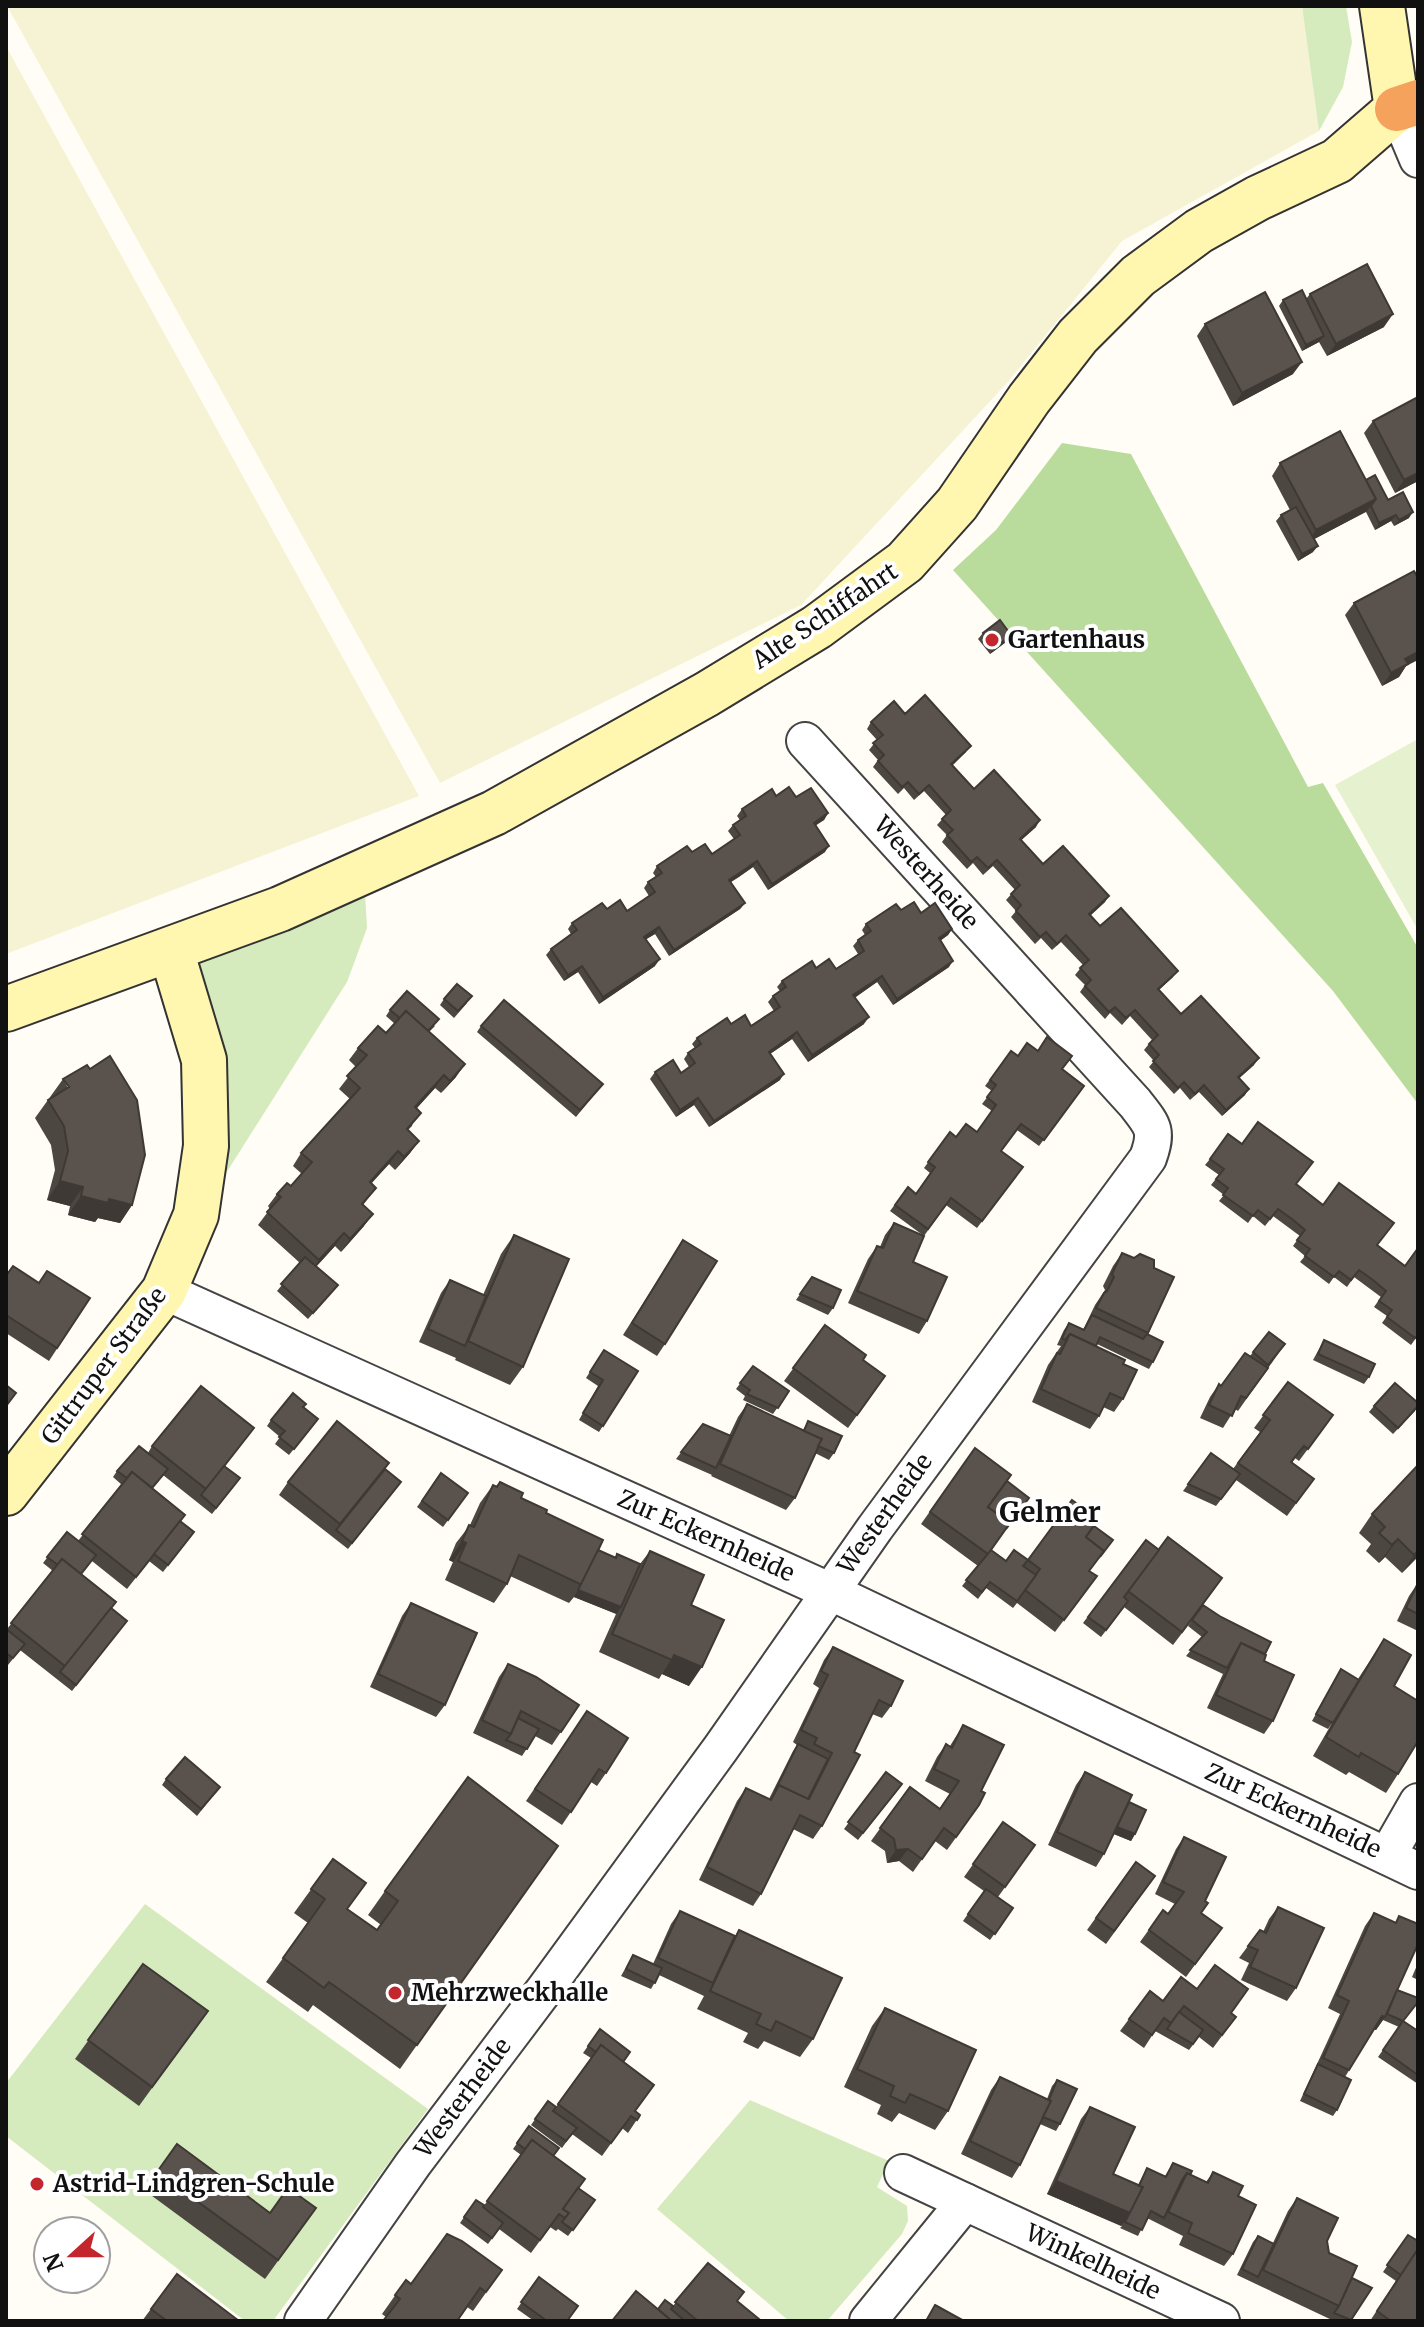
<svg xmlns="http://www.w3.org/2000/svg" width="1424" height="2327" font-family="Merriweather,serif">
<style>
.farmland{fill:#f6f3d4}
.green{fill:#d5ebbd}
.forest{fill:#b9dc9c}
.pitch{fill:#e6f2cf}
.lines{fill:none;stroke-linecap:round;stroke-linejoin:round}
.street-casing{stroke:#444;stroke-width:40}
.secondary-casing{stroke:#333;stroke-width:48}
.highway-casing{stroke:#222;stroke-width:48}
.street{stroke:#fff;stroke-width:36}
.secondary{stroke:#fff6b0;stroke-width:44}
.highway{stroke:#f5a25d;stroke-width:44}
.wall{fill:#4d4742}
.shaded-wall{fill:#3f3936}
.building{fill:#5a524d;stroke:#3f3936;stroke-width:2}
.poi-dot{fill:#c4262e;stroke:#fff;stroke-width:3}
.labels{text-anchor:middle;stroke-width:8;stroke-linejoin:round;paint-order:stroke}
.street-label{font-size:24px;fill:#111;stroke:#fff}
.poi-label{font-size:24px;font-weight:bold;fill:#111;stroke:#fff;text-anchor:start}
.quarter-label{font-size:28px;font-weight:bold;fill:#111;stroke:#fff}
</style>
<rect width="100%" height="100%" fill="#fffdf5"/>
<g class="farmland">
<path d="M7 6H1302L1319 131 1122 241 1007 383 801 605 440 783Z"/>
<path d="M6 46 419 796 6 954Z"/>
</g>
<g class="green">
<path d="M1302 6H1346L1352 42 1343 87 1319 131Z"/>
<path d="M365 893 367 928 347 982 223 1178 200 963Z"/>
<path d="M145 1904 428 2109 273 2321H245L6 2136V2083Z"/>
<path d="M750 2100 889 2161 877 2187 907 2206 908 2221 902 2234 827 2321H789L657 2209Z"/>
</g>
<path class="forest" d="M1062 443 1131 454 1308 787 1323 783 1418 948V1104L1333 991 953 570 996 530Z"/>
<path class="pitch" d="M1418 739V930L1335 785Z"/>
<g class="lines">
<defs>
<g id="street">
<path d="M1397 109 1418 159"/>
<path d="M164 1291 829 1591 1418 1871"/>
<path d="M1387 1856 1418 1802"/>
<path d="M903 2173 1221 2321"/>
<path d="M303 2321 413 2164 545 1989 721 1748 875 1528 1148 1158C1158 1130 1153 1126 1135 1103L805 741"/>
<path d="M868 2321 965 2202"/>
</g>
<g id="secondary">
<path d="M6 1009 280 909 494 813 707 694 817 627 905 562 957 504 1029 399 1078 336 1138 276 1199 231 1258 198 1337 161 1397 109 1382 6"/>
<path d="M6 1493 164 1291 196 1215 206 1146 204 1060 171 950"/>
</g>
<path id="highway" d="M1397 109 1418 102"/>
</defs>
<use href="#street" class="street-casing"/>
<use href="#secondary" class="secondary-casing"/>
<use href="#highway" class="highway-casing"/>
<use href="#street" class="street"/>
<use href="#secondary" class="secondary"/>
<use href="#highway" class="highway"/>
</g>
<g class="wall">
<path d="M1310 294 1384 327 1327 356 1319 342 1302 351 1279 306 1283 300 1306 299Z"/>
<path d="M1205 324 1293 374 1233 406 1197 336Z"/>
<path d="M1373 421 1418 481 1395 493 1364 433Z"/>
<path d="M1280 463 1366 480 1409 518 1394 526 1391 521 1375 530 1366 512 1314 539 1313 552 1298 561 1276 521 1281 515 1290 510 1272 476Z"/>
<path d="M1354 603 1406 666 1399 677 1382 686 1345 615Z"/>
<path d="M983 633 1011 635 1006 642 990 654 978 639Z"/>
<path d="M905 714 966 752 952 765 974 789 1036 827 1021 840 1043 864 1105 902 1090 916 1100 926 1173 977 1159 990 1181 1014 1254 1065 1239 1078 1245 1095 1222 1116 1199 1092 1190 1100 1180 1088 1174 1094 1149 1067 1154 1061 1144 1050 1152 1040 1130 1016 1122 1025 1110 1013 1105 1019 1080 992 1085 985 1075 975 1083 965 1061 942 1052 950 1041 938 1035 944 1011 917 1016 911 1006 900 1015 890 993 866 983 875 973 863 967 869 942 842 947 835 937 825 946 815 924 791 914 800 904 788 898 794 873 767 878 760 869 750 877 740 867 729 871 722Z"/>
<path d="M776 796 796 797 828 813 824 820 815 825 825 852 768 890 753 867 739 877 731 882 745 903 740 909 669 956 655 934 646 939 655 966 599 1004 578 972 564 981 546 955 551 949 571 934 568 929 572 923 607 909 627 911 649 896 644 888 648 882 656 877 653 873 657 866 692 852 712 854 734 839 728 831 733 825 740 820 737 816 742 809Z"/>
<path d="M901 910 921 913 952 929 948 935 940 941 949 967 893 1005 877 982 855 997 864 1024 808 1062 792 1039 770 1054 780 1080 709 1127 694 1105 676 1117 650 1079 655 1072 681 1073 689 1067 684 1059 688 1053 695 1048 692 1044 697 1038 731 1024 751 1026 774 1011 768 1002 773 996 780 991 777 987 782 981 816 968 836 969 858 954 853 946 858 940 865 935 862 930 866 924Z"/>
<path d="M444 999 467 1003 454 1018 440 1005Z"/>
<path d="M390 1010 435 1026 429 1032 456 1077 441 1093 435 1088 416 1109 412 1126 408 1130 419 1141 410 1153 395 1170 389 1164 371 1183 376 1188 363 1205 364 1226 341 1252 335 1246 316 1267 338 1285 308 1319 277 1291 300 1263 258 1225 270 1209 268 1206 277 1194 291 1186 302 1174 293 1166 301 1153 350 1099 339 1089 356 1067 349 1060 358 1048 386 1033 395 1024 386 1016Z"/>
<path d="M481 1026 603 1084 576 1117 477 1032Z"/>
<path d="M1011 1051 1018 1056 1062 1070 1084 1086 1039 1146 1017 1130 1001 1151 1023 1167 977 1228 946 1205 924 1236 890 1211 908 1187 916 1194 930 1173 924 1168 950 1132 956 1137 977 1132 992 1111 982 1104 992 1091 985 1086Z"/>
<path d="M63 1079 132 1205 120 1223 98 1218 95 1222 68 1215 70 1206 47 1200 55 1170 51 1145 35 1118Z"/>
<path d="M1210 1159 1296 1184 1405 1266 1418 1248V1340L1416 1338 1411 1345 1382 1323 1387 1316 1374 1307 1381 1297 1354 1277 1347 1287 1334 1277 1329 1284 1300 1262 1305 1256 1293 1246 1300 1236 1273 1216 1265 1226 1253 1216 1248 1223 1219 1201 1224 1195 1211 1185 1219 1175 1205 1165Z"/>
<path d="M894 1223 927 1321 919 1334 848 1303 868 1259 877 1246 880 1247 885 1235Z"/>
<path d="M514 1235 523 1367 510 1385 455 1360 456 1358 419 1342 441 1293 450 1280 483 1295 501 1254Z"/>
<path d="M683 1240 665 1344 657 1356 623 1335Z"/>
<path d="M1122 1253 1174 1277 1147 1334 1153 1362 1149 1369 1097 1344 1096 1346 1123 1364V1399L1114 1412 1103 1407 1099 1416 1090 1429 1032 1402 1048 1365 1061 1346 1057 1345 1064 1330 1069 1323 1083 1330 1095 1305 1105 1290 1103 1286 1113 1266Z"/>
<path d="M6 1270 39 1283 90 1298 49 1361 6 1333Z"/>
<path d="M812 1277 833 1308 828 1315 796 1300Z"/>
<path d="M825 1325 863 1360 885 1376 848 1428 784 1381Z"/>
<path d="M1269 1332 1285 1344 1238 1411 1235 1409 1223 1428 1200 1418 1210 1397 1219 1384 1221 1386 1250 1356Z"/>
<path d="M1324 1340 1369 1377 1364 1384 1313 1360Z"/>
<path d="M604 1350 638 1371 599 1432 579 1420 598 1386 586 1378Z"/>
<path d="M753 1366 789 1391 773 1414 743 1400 745 1396 736 1389Z"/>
<path d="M1288 1382 1333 1415 1299 1461 1295 1458 1292 1463 1314 1479 1287 1516 1236 1480 1216 1506 1183 1491 1211 1453 1233 1469 1260 1432 1254 1428Z"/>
<path d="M747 1404 803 1430 808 1421 834 1453 829 1460 815 1453 795 1498 786 1510 711 1476 712 1475 676 1459 703 1424 729 1436 738 1417Z"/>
<path d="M1374 1406 1415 1411 1393 1434 1369 1412Z"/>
<path d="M303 1407 318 1419 289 1455 275 1444 280 1437 267 1426 271 1420Z"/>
<path d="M254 1428 225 1466 235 1485 212 1514 163 1475 152 1489 180 1521 194 1532 163 1572 149 1561 127 1589 92 1561 81 1574 111 1608 127 1621 72 1691 20 1650 8 1665 6 1663V1629H7L53 1571 43 1563 67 1532 78 1541 122 1485 113 1477 117 1471 148 1453 152 1446Z"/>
<path d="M975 1448 1007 1481 991 1550 1006 1561 1028 1560 1072 1500 1094 1526 1090 1571 1097 1576 1055 1632 1017 1603 1013 1608 986 1588 978 1599 962 1586 978 1566 921 1524Z"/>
<path d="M1418 1465V1557L1402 1573 1385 1557 1379 1563 1366 1551 1371 1544 1359 1533 1372 1514Z"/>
<path d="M385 1469 401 1482 348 1549 279 1495 288 1482Z"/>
<path d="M441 1473 468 1493 443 1527 417 1507Z"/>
<path d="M500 1482 521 1498 546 1513 598 1550 615 1557 617 1554 640 1564 650 1551 691 1605 689 1686 662 1674 659 1679 599 1652 616 1614 574 1597 569 1603 510 1576 507 1584 494 1603 445 1580 453 1562 449 1560 456 1543 470 1525 480 1503 493 1485 496 1486Z"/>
<path d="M1146 1540 1203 1605 1265 1654 1264 1661 1273 1721 1264 1734 1207 1708 1223 1674 1186 1656 1202 1637 1188 1626 1192 1620 1173 1645 1124 1607 1101 1637 1083 1623Z"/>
<path d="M1418 1583V1631L1397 1621 1409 1596Z"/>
<path d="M411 1603 445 1705 436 1717 370 1687 402 1616Z"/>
<path d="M1384 1639 1394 1686 1398 1774 1386 1793 1349 1772 1346 1775 1313 1756 1332 1723 1328 1729 1312 1721 1341 1669 1358 1679Z"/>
<path d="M833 1647 891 1706 882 1718 872 1714 854 1752 822 1826 813 1839 793 1829 761 1894 753 1906 699 1880 737 1801 746 1788 769 1799 793 1751 797 1745 793 1742 819 1688 813 1684 824 1660Z"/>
<path d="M508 1664 579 1705 552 1745 535 1736 522 1756 473 1733 499 1677Z"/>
<path d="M587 1711 606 1773 597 1786 591 1782 562 1825 526 1801Z"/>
<path d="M963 1725 981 1791 970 1818 947 1850 935 1841 913 1872 899 1861 887 1863 885 1851 871 1841 910 1787 940 1809 950 1794 925 1781 937 1757 946 1744 950 1746Z"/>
<path d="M886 1772 897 1791 858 1840 844 1829Z"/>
<path d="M1085 1772 1129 1802 1135 1834 1131 1841 1114 1834 1104 1854 1096 1867 1048 1845 1076 1785Z"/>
<path d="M166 1779 220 1787 197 1816 162 1785Z"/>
<path d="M1003 1822 1035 1845 998 1897 1013 1908 990 1940 963 1921 984 1891 964 1877Z"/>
<path d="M1184 1837 1205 1901 1201 1913 1222 1928 1186 1977 1140 1942 1163 1910 1168 1914 1175 1904 1155 1894 1176 1849Z"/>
<path d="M558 1846 400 2069 313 2005 308 2012 266 1982 308 1923 294 1913 333 1859 348 1910 377 1930 381 1925 368 1915 385 1891Z"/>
<path d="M1136 1862 1155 1876 1106 1944 1087 1930Z"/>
<path d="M1278 1907 1296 1988 1287 2001 1241 1980 1249 1963 1239 1958 1248 1946 1263 1932 1269 1919Z"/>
<path d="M680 1911 735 1936 739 1930 813 2039 800 2057 764 2041 758 2049 743 2042 748 2033 697 2009 704 1996 659 1975 651 1989 621 1976 633 1955 653 1964 671 1924Z"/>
<path d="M1374 1913 1395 1923 1399 1916 1397 1990 1404 2021 1418 2031V2084L1378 2057 1399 2027 1383 2020 1376 2030 1374 2029 1345 2077 1337 2110 1333 2116 1300 2101 1340 2014 1328 2008 1365 1926Z"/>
<path d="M1418 1963V1980L1412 1977Z"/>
<path d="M143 1964 208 2011 139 2106 75 2059Z"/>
<path d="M1150 1991 1163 2001 1231 2013 1236 2017 1213 2048 1199 2037 1189 2050 1155 2031 1144 2048 1120 2031Z"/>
<path d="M885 2008 948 2111 935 2130 899 2113 892 2122 877 2114 881 2105 844 2087 872 2026Z"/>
<path d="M600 2029 623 2062 635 2111 640 2115 628 2133 622 2128 602 2156 572 2134 562 2148 531 2125 548 2101 556 2107 591 2058 583 2053Z"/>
<path d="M1000 2077 1047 2099 1052 2086 1057 2080 1060 2124 1056 2131 1040 2124 1020 2165 1012 2178 961 2154 991 2090Z"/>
<path d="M1090 2107 1113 2174 1138 2185 1147 2168 1165 2176 1173 2163 1190 2175 1206 2182 1213 2172 1238 2196 1233 2254 1224 2266 1179 2245 1183 2236 1147 2218 1138 2236 1120 2228 1122 2226 1047 2194 1081 2119Z"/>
<path d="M529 2126 578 2188 595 2200 568 2236 558 2229 556 2231 550 2227 531 2253 499 2229 488 2244 460 2223 476 2200 483 2207 521 2155 513 2149Z"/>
<path d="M177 2144 270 2213 316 2208 265 2279 144 2190Z"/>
<path d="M1297 2198 1327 2241 1329 2253 1352 2278 1372 2288 1350 2321H1334L1237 2275 1253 2242 1258 2236 1273 2243 1288 2211Z"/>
<path d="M1408 2235 1418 2321H1370L1396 2281 1383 2272Z"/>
<path d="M708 2263 744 2292 737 2301 757 2321H612L673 2306Z"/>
<path d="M502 2270 473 2311 467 2307 386 2317 382 2314 406 2280 411 2284Z"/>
<path d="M177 2274 239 2321H142Z"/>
<path d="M539 2277 567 2321H534L517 2309Z"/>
</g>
<g class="shaded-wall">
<path d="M1393 314 1384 327 1327 356 1336 344Z"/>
<path d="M1324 336 1319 342 1302 351 1306 345Z"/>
<path d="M1302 362 1293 374 1233 406 1242 393Z"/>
<path d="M1418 473V481L1395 493 1404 480Z"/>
<path d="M1376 499 1367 511 1307 543 1316 530Z"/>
<path d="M1413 512 1409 518 1394 526 1399 520Z"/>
<path d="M1396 515 1391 521 1375 530 1379 523Z"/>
<path d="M1318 546 1313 552 1298 561 1302 554Z"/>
<path d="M1011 635 1006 642 990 654 994 648Z"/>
<path d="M1418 652V660L1406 666 1399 677 1382 686 1391 673 1405 659Z"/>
<path d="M971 746 966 752 947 771 951 764Z"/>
<path d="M828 813 824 820 809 830 814 823Z"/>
<path d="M1040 820 1036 827 1016 845 1020 839Z"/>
<path d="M829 846 825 852 768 890 772 884Z"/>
<path d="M757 861 753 867 725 886 729 880Z"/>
<path d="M1109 896 1105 902 1084 921 1089 914Z"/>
<path d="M745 903 740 909 669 956 674 950Z"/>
<path d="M659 927 655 934 640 943 644 937Z"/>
<path d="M952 929 948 935 934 945 939 938Z"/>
<path d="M660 959 655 966 599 1004 603 997Z"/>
<path d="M953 961 949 967 893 1005 897 999Z"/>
<path d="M582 966 578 972 564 981 568 975Z"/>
<path d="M1178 971 1173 977 1153 995 1158 989Z"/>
<path d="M882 976 877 982 849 1002 853 995Z"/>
<path d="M869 1017 864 1024 808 1062 812 1055Z"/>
<path d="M797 1032 792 1039 764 1058 769 1052Z"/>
<path d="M1259 1058 1254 1065 1234 1083 1238 1077Z"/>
<path d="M465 1064 456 1077 441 1093 450 1081Z"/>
<path d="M784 1074 780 1080 709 1127 714 1121Z"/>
<path d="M444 1075 435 1088 406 1120 415 1107Z"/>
<path d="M1249 1089 1245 1095 1222 1116 1226 1110Z"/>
<path d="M698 1098 694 1105 676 1117 680 1110Z"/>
<path d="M419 1141 410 1153 395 1170 404 1157Z"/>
<path d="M398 1151 389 1164 361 1195 370 1182Z"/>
<path d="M60 1181 83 1187 70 1206 47 1200Z"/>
<path d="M81 1196 109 1199 132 1205 120 1223 98 1218 95 1222 68 1215Z"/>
<path d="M373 1214 364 1226 341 1252 350 1239Z"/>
<path d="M344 1233 335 1246 310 1273 319 1260Z"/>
<path d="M1398 1539 1385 1557 1379 1563 1392 1545Z"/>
<path d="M462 1541 466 1543 453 1562 449 1560Z"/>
<path d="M1418 1551 1417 1557 1402 1573 1414 1555Z"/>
<path d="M578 1590 621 1607 617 1614 574 1597Z"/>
<path d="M674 1655 702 1667 689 1686 662 1674Z"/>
<path d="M1116 1826 1135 1834 1131 1841 1111 1833Z"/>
<path d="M908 1849 899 1861 887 1863 896 1850Z"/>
<path d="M1382 2016 1385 2017 1376 2030 1373 2029Z"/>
<path d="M1056 2181 1130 2213 1121 2226 1047 2194Z"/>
</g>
<g class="building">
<path d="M1367 264 1393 314 1336 344 1310 294Z"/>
<path d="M1302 290 1324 336 1306 345 1283 300Z"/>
<path d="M1265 292 1302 362 1242 393 1205 324Z"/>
<path d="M1418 397V473L1404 480 1373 421Z"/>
<path d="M1340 431 1376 499 1316 530 1280 463Z"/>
<path d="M1375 475 1388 500 1403 492 1413 512 1399 520 1396 515 1379 523 1371 506 1376 499 1366 480Z"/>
<path d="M1296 507 1318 546 1302 554 1281 515Z"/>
<path d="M1414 571 1418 578V652L1405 659 1408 664 1391 673 1354 603Z"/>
<path d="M1000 620 1011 635 994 648 983 633Z"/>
<path d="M925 695 971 746 951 764 974 789 994 770 1040 820 1020 839 1043 864 1063 846 1109 896 1089 914 1100 926 1121 908 1178 971 1158 989 1181 1014 1201 996 1259 1058 1238 1077 1249 1089 1226 1110 1204 1085 1195 1094 1184 1082 1178 1088 1153 1061 1159 1055 1149 1044 1158 1035 1135 1010 1126 1018 1115 1007 1109 1012 1085 986 1091 980 1080 968 1089 960 1066 935 1057 944 1046 932 1040 937 1016 911 1021 905 1011 894 1020 885 997 860 988 868 977 857 971 862 947 835 953 830 942 819 951 810 929 785 919 794 908 782 902 787 878 761 884 755 873 743 883 735 871 722 894 701 905 714Z"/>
<path d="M789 787 796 797 811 788 828 813 814 823 829 846 772 884 757 861 744 870 729 880 745 903 674 950 659 927 644 937 660 959 603 997 582 966 568 975 551 949 577 930 572 923 602 903 607 909 620 900 627 911 655 892 648 882 662 873 657 866 687 846 692 852 705 844 712 854 740 835 733 825 746 816 742 809 772 789 776 796Z"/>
<path d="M914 902 921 913 935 903 952 929 939 938 953 961 897 999 882 976 853 995 869 1017 812 1055 797 1032 769 1052 784 1074 714 1121 698 1098 680 1110 655 1072 673 1060 681 1073 695 1063 688 1053 701 1044 697 1038 727 1018 731 1024 745 1015 751 1026 780 1007 773 996 786 987 782 981 812 961 816 968 829 959 836 969 864 951 858 940 871 931 866 924 896 904 901 910Z"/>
<path d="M457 984 472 996 458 1011 444 999Z"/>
<path d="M407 991 439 1019 428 1031 406 1011 400 1018 390 1010Z"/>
<path d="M504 1000 603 1084 580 1110 481 1026Z"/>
<path d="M406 1011 465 1064 450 1081 444 1075 415 1107 421 1113 407 1129 419 1141 404 1157 398 1151 370 1182 376 1188 362 1204 373 1214 350 1239 344 1233 319 1260 267 1212 281 1197 277 1194 287 1183 291 1186 312 1162 301 1153 360 1088 347 1076 367 1055 358 1048 378 1026 386 1033Z"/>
<path d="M1047 1037 1072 1056 1062 1069 1084 1086 1044 1140 1021 1124 1001 1151 1023 1167 982 1221 951 1198 928 1229 895 1205 908 1187 916 1194 935 1167 928 1162 950 1132 956 1137 966 1124 977 1132 996 1105 987 1097 996 1085 990 1080 1011 1051 1018 1056 1027 1043 1038 1051Z"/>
<path d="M110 1056 137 1100 145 1155 132 1205 109 1199 108 1203 81 1196 83 1187 60 1181 68 1151 64 1126 48 1100 69 1087 63 1079 87 1065 90 1069Z"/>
<path d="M1258 1122 1313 1162 1296 1184 1323 1205 1339 1183 1394 1223 1377 1245 1405 1266 1418 1248V1335L1415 1338 1387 1317 1392 1310 1379 1301 1386 1291 1373 1280 1359 1270 1351 1280 1339 1271 1334 1277 1305 1256 1310 1249 1297 1240 1305 1230 1292 1219 1278 1209 1270 1219 1258 1210 1253 1216 1223 1195 1228 1188 1216 1179 1224 1169 1210 1159 1228 1134 1242 1144Z"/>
<path d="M894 1223 924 1236 913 1262 947 1277 927 1321 857 1291 877 1246 883 1248Z"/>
<path d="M514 1235 569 1259 523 1367 468 1341Z"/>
<path d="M683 1240 717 1261 665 1344 632 1323Z"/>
<path d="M1122 1253 1134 1258 1140 1254 1154 1260V1268L1174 1277 1148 1333 1096 1308 1104 1293 1107 1291 1114 1277 1112 1274Z"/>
<path d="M305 1257 338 1285 313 1313 281 1284Z"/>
<path d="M13 1266 39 1283 47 1271 90 1298 57 1348 6 1315V1276Z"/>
<path d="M812 1277 841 1290 833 1308 800 1294Z"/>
<path d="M450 1280 486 1296 465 1346 428 1329Z"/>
<path d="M1092 1315 1143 1339 1147 1334 1163 1342 1153 1362 1100 1337 1096 1346 1070 1334 1065 1340 1062 1338 1069 1323 1084 1330Z"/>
<path d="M825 1325 866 1355 863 1360 885 1376 857 1415 793 1368Z"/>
<path d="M1269 1332 1285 1344 1268 1365 1253 1352Z"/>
<path d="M1070 1334 1125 1360 1123 1364 1137 1370 1123 1399 1110 1393 1099 1416 1041 1389 1057 1353 1060 1354Z"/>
<path d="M1324 1340 1375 1364 1369 1377 1318 1354Z"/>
<path d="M604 1350 638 1371 603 1426 583 1413 603 1380 590 1372Z"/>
<path d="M1245 1353 1268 1368 1246 1398 1241 1396 1232 1416 1209 1405 1219 1384 1221 1386Z"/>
<path d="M753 1366 789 1391 778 1408 747 1394 750 1390 740 1383Z"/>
<path d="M1288 1382 1333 1415 1308 1449 1304 1446 1291 1462 1314 1479 1296 1503 1238 1463 1270 1420 1263 1415Z"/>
<path d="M1395 1383 1418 1403V1406L1398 1428 1374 1406Z"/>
<path d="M6 1385 16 1393 6 1406Z"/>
<path d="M201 1386 254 1428 206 1489 152 1446Z"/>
<path d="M293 1393 306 1404 303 1407 318 1419 294 1449 279 1437 285 1431 271 1420Z"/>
<path d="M747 1404 822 1439 795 1498 720 1464Z"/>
<path d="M337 1421 389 1463 340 1524 288 1482Z"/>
<path d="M808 1421 842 1436 834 1453 818 1446 822 1439 804 1431Z"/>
<path d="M703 1424 731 1436 716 1468 681 1452Z"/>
<path d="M139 1446 168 1469 152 1488 132 1472 127 1478 117 1471Z"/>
<path d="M975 1448 1011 1475 988 1507 1010 1523 988 1554 930 1512Z"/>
<path d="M1211 1453 1240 1474 1221 1499 1188 1484Z"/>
<path d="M1418 1465V1551L1414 1555 1398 1539 1392 1545 1379 1533 1385 1527 1372 1514Z"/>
<path d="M224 1466 240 1478 216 1508 201 1495Z"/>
<path d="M385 1469 401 1482 352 1543 336 1530Z"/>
<path d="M132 1472 185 1515 136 1577 82 1534Z"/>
<path d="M441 1473 468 1493 448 1520 422 1501Z"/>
<path d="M1007 1481 1029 1498 1006 1529 1010 1523 988 1507Z"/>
<path d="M500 1482 523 1493 521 1498 547 1510 546 1513 603 1540 582 1585 519 1555 507 1584 458 1561 466 1543 462 1541 469 1525 474 1527 493 1485 497 1487Z"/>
<path d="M1072 1500 1098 1519 1086 1537 1104 1551 1089 1571 1097 1576 1064 1620 1025 1590 1040 1569 1028 1560Z"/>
<path d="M180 1521 194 1532 168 1565 154 1554Z"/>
<path d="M1094 1526 1113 1540 1100 1557 1104 1551 1086 1537Z"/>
<path d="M67 1532 96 1555 81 1574 62 1559 58 1565 47 1557Z"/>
<path d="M1168 1537 1222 1578 1182 1632 1128 1591Z"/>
<path d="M1146 1540 1159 1550 1124 1597 1128 1601 1106 1630 1088 1617Z"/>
<path d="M598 1550 616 1558 617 1554 640 1564 621 1607 578 1590Z"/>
<path d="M991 1550 1006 1561 1014 1550 1028 1560 1023 1566 1036 1575 1017 1601 990 1582 982 1592 966 1580Z"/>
<path d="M650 1551 704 1575 691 1605 724 1620 702 1667 674 1655 672 1660 612 1634Z"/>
<path d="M62 1559 116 1602 65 1666 11 1623Z"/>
<path d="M1418 1583V1614L1406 1608Z"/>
<path d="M411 1603 477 1633 445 1705 378 1674Z"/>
<path d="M1203 1605 1221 1617 1271 1642 1265 1654 1241 1643 1227 1668 1190 1650 1207 1632 1192 1620Z"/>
<path d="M111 1608 127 1621 76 1685 60 1672Z"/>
<path d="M6 1629 25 1644 13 1658 6 1653Z"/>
<path d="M1384 1639 1411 1655 1394 1686 1418 1701V1741L1398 1774 1361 1753 1359 1757 1326 1737Z"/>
<path d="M1241 1643 1266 1655 1264 1661 1294 1675 1273 1721 1216 1695Z"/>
<path d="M833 1647 903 1681 891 1706 879 1700 854 1752 860 1755 822 1826 800 1815 761 1894 707 1867 746 1788 771 1800 779 1785 809 1799 832 1753 814 1744 817 1738 801 1730 828 1675 821 1671Z"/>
<path d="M508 1664 536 1677 579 1705 561 1732 521 1711 511 1734 482 1720Z"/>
<path d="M1341 1669 1359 1680 1333 1723 1316 1714Z"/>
<path d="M587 1711 628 1738 606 1773 599 1769 571 1812 535 1789Z"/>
<path d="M518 1718 539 1729 527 1749 506 1740 511 1734Z"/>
<path d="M963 1725 1004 1745 981 1791 985 1793 979 1805 956 1837 944 1828 922 1859 908 1849 896 1850 894 1839 880 1828 910 1787 940 1809 959 1781 934 1769 946 1744 952 1748Z"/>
<path d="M798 1744 828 1759 808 1799 779 1785 775 1791Z"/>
<path d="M185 1757 220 1787 201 1809 166 1779Z"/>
<path d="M886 1772 902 1784 863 1833 848 1822Z"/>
<path d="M1085 1772 1132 1795 1104 1854 1057 1832Z"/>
<path d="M468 1777 558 1846 417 2045 329 1982 324 1988 283 1958 325 1899 311 1889 333 1859 366 1883 347 1909 377 1930 398 1901 385 1891Z"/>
<path d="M1129 1802 1146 1810 1135 1834 1117 1827Z"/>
<path d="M1003 1822 1035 1845 1005 1887 973 1864Z"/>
<path d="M1184 1837 1226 1857 1205 1901 1208 1903 1201 1913 1222 1928 1195 1964 1149 1930 1163 1910 1168 1914 1184 1892 1163 1882Z"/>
<path d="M1136 1862 1155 1876 1114 1931 1096 1918Z"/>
<path d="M986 1889 1013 1908 995 1934 968 1914Z"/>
<path d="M1278 1907 1324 1928 1296 1988 1250 1967 1258 1950 1248 1946 1260 1930 1266 1933Z"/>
<path d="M680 1911 735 1936 713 1983 658 1958Z"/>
<path d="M1374 1913 1396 1923 1399 1916 1418 1924V1944L1385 2017 1382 2016 1349 2070 1323 2058 1349 2001 1337 1995Z"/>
<path d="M739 1930 842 1978 813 2039 776 2021 771 2031 756 2024 761 2014 710 1991Z"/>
<path d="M633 1955 662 1968 655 1983 626 1969Z"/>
<path d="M143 1964 208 2011 152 2087 88 2040Z"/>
<path d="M1215 1965 1248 1989 1231 2013 1236 2017 1222 2035 1184 2006 1171 2023 1164 2018 1152 2035 1129 2019 1150 1991 1163 2001 1181 1977 1197 1989Z"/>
<path d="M1397 1990 1418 1998V2002L1403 2021 1387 2014Z"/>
<path d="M885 2008 976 2050 948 2111 910 2094 905 2103 890 2096 894 2086 857 2069Z"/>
<path d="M1179 2012 1203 2030 1193 2044 1167 2029Z"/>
<path d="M1403 2021 1418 2031V2075L1383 2050Z"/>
<path d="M600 2029 630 2052 623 2062 601 2045 596 2052 588 2046Z"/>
<path d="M601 2045 654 2085 635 2111 640 2115 639 2117 637 2120 631 2116 611 2143 558 2104Z"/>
<path d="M1318 2064 1351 2080 1337 2110 1304 2094Z"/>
<path d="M1000 2077 1051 2101 1020 2165 970 2141Z"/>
<path d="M1057 2080 1077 2089 1060 2124 1043 2117 1051 2101 1049 2100Z"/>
<path d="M548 2101 556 2107 553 2111 577 2128 566 2141 535 2119Z"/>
<path d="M1090 2107 1135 2127 1113 2174 1143 2187 1130 2213 1056 2181Z"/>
<path d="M529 2126 559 2148 553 2156 532 2140 525 2149 517 2143Z"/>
<path d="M532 2140 585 2179 563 2209 569 2213 565 2218 559 2214 540 2240 487 2201Z"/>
<path d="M177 2144 270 2213 288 2188 316 2208 278 2260 157 2172Z"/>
<path d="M1173 2163 1192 2171 1190 2175 1187 2173 1182 2180 1164 2218 1151 2211 1142 2230 1125 2222 1143 2187 1139 2186 1147 2168 1166 2177Z"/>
<path d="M1213 2172 1243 2186 1238 2196 1256 2205 1233 2254 1188 2233 1192 2223 1168 2212 1187 2173 1208 2183Z"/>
<path d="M578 2188 595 2200 573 2230 562 2222 569 2213 563 2209Z"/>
<path d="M1297 2198 1338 2218 1327 2241 1329 2253 1357 2266 1339 2306 1263 2270Z"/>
<path d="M476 2200 484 2205 483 2207 503 2223 492 2238 464 2217Z"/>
<path d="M447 2234 462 2241 502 2270 486 2292 480 2288 457 2321H383L400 2299 395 2295 406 2280 411 2284Z"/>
<path d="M1408 2235 1418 2241V2249L1401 2275 1387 2265Z"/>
<path d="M1258 2236 1274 2244 1258 2277 1242 2269Z"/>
<path d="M1418 2249V2321H1391L1377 2311Z"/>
<path d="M708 2263 744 2292 737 2301 759 2319 757 2321H698L675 2302Z"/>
<path d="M177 2274 239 2321H167L151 2309Z"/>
<path d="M539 2277 578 2306 567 2321H547L521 2302Z"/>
<path d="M1352 2278 1372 2288 1351 2320 1334 2313 1339 2306Z"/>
<path d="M636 2291 672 2321H612Z"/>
<path d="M665 2300 673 2306 671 2309 685 2321H672L658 2309Z"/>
<path d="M935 2305 964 2321H926Z"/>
</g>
<g class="poi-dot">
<circle cx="992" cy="640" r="8"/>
<circle cx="395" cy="1993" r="8"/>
<circle cx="37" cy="2184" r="8"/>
</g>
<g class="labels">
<g class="street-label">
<text transform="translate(825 616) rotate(-34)" y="8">Alte Schiffahrt</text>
<text transform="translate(926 873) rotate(48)" y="8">Westerheide</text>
<text transform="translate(104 1366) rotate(-53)" y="8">Gittruper Straße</text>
<text transform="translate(885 1514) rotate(-54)" y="8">Westerheide</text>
<text transform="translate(706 1536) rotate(24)" y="8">Zur Eckernheide</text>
<text transform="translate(1293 1811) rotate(25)" y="8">Zur Eckernheide</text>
<text transform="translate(463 2098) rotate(-53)" y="8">Westerheide</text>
<text transform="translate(1093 2262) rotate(25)" y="8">Winkelheide</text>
</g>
<g class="poi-label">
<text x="1008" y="648">Gartenhaus</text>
<text x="411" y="2001">Mehrzweckhalle</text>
<text x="53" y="2192">Astrid-Lindgren-Schule</text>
</g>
<g class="quarter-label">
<text x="1050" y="1522">Gelmer</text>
</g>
</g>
<rect width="1424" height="2327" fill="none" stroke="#111111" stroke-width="16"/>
<g transform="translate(72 2255) rotate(249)"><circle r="38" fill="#ffffff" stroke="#a0a0a0" stroke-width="2"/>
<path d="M0-6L14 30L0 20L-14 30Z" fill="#c4262e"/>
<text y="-12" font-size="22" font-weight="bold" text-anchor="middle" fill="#111111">N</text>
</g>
</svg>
